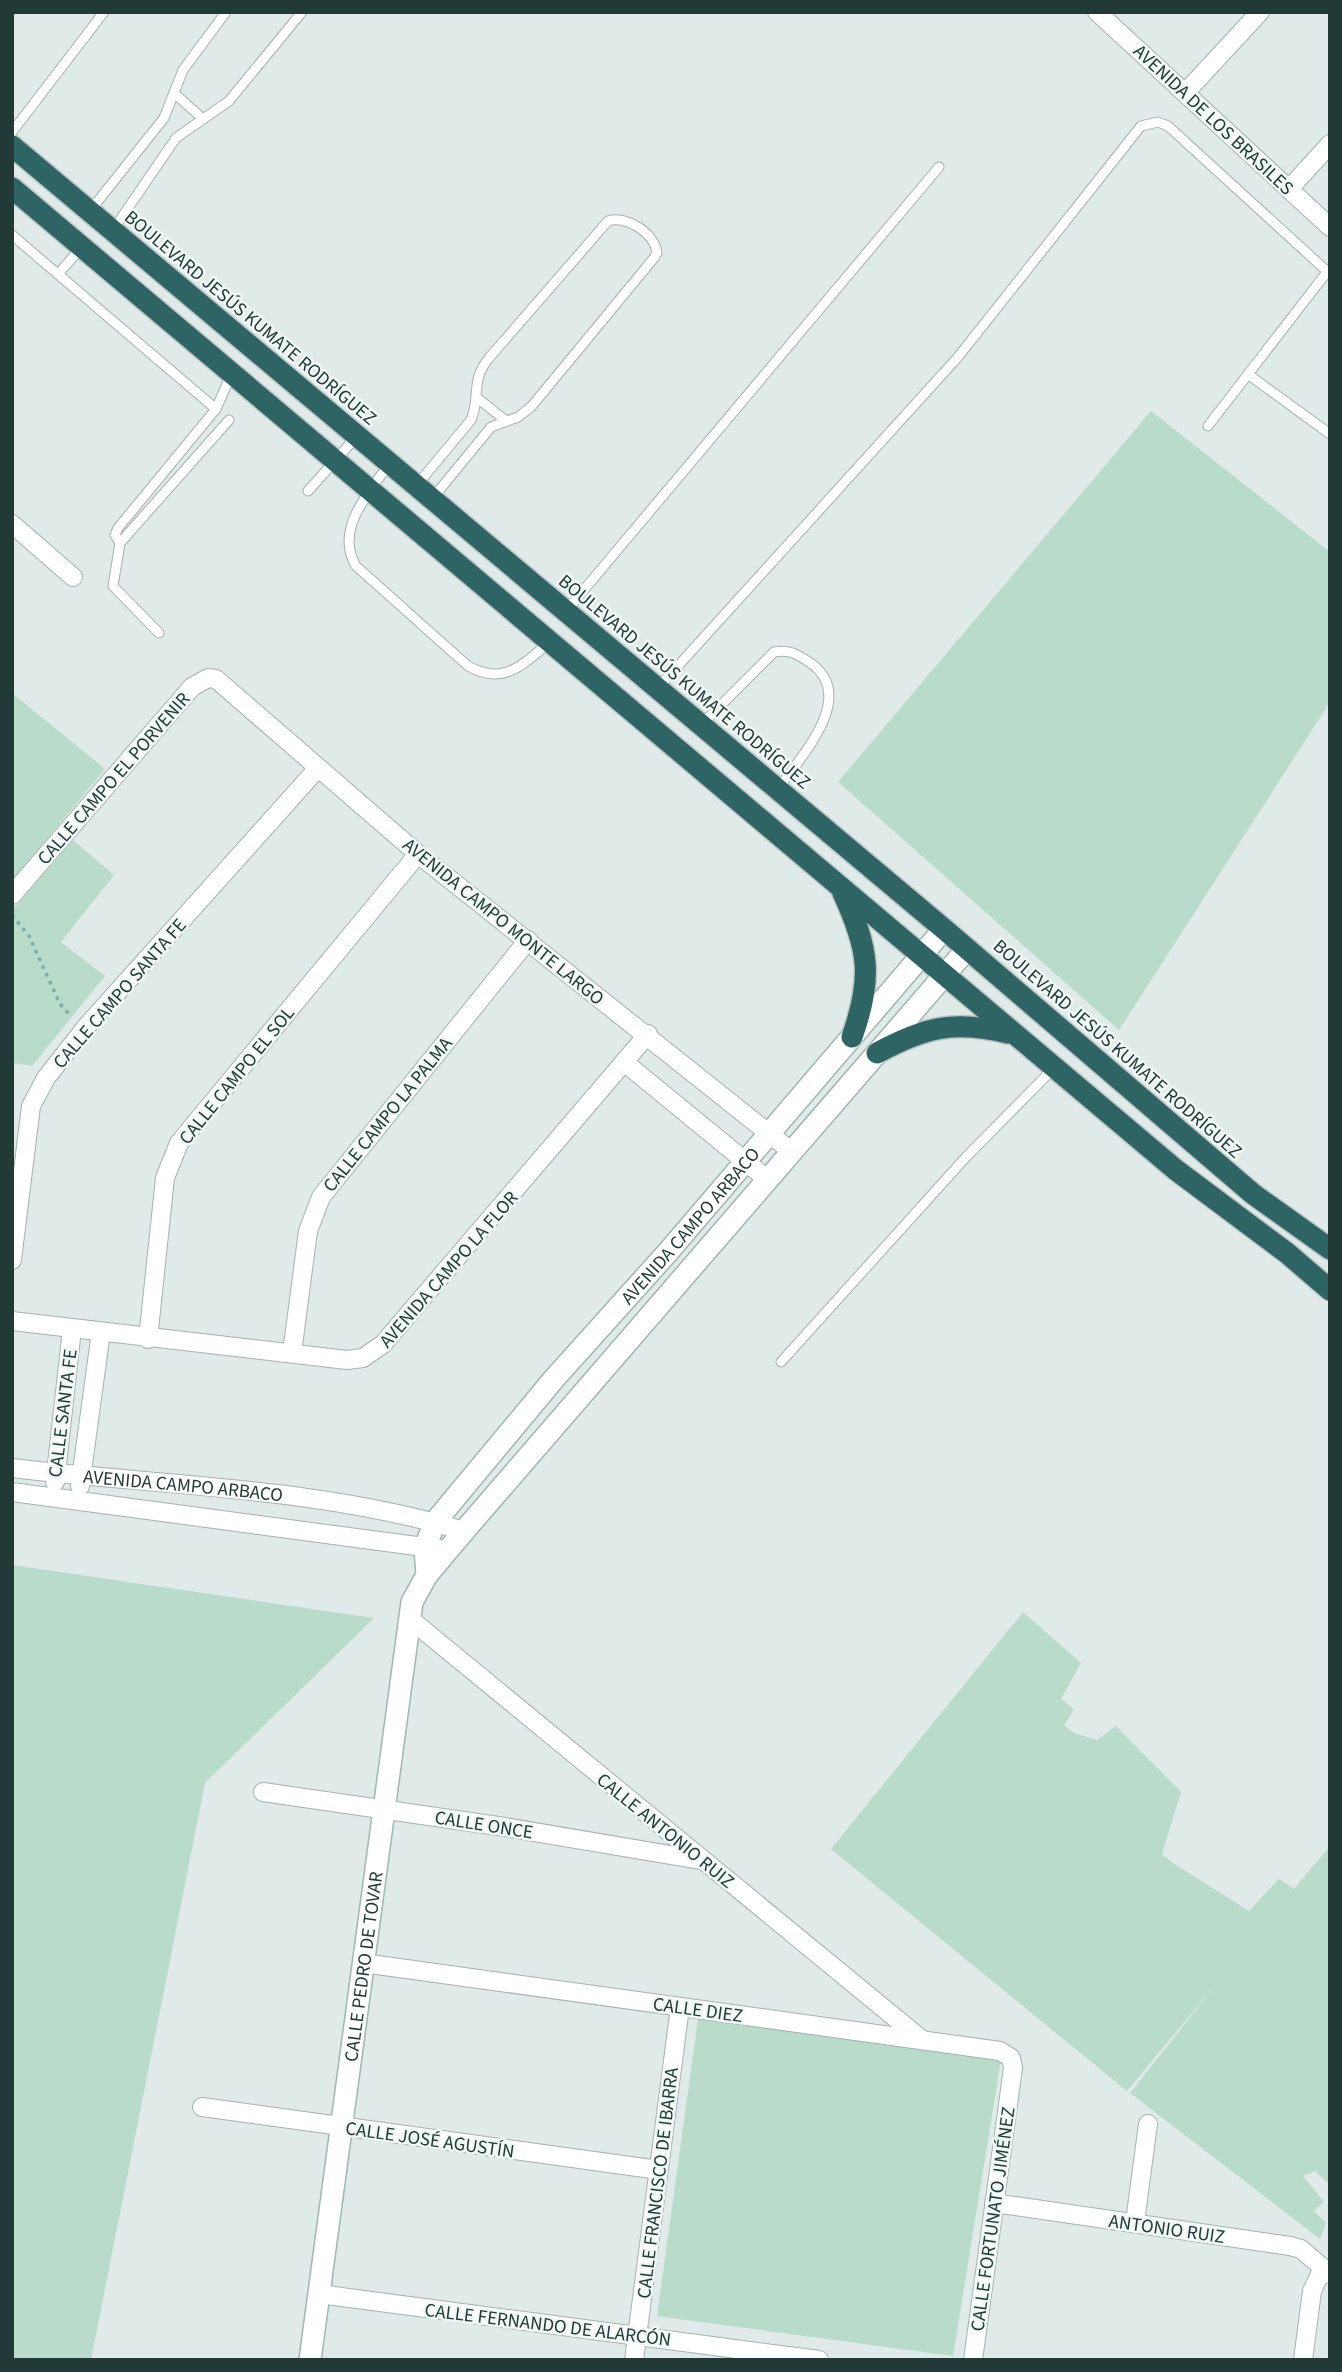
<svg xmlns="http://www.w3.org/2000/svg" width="1342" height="2372" font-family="'Source Sans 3',sans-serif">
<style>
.green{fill:#b9dbc9}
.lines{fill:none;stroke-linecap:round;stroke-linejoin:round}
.lane-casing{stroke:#a3b2b0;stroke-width:11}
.street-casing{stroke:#a3b2b0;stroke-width:20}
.secondary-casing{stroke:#9fb6b2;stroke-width:24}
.highway-casing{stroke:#bcc4c3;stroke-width:24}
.path{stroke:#81ada7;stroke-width:3.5;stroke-dasharray:3.5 5;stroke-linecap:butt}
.lane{stroke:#fff;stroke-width:9}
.street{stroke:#fff;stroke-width:18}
.secondary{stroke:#fff;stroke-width:21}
.highway{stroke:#2e6564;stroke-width:21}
.labels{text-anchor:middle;stroke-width:5;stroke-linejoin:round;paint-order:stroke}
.street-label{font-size:19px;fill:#213a38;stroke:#f0f7f5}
</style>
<rect width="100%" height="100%" fill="#e0eae8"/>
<g class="green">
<path d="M1151 411 1330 552V702L1119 1030 838 782Z"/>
<path d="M12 693 105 769 12 881Z"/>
<path d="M73 840 114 875 61 942 105 976 32 1066 12 1063V910Z"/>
<path d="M12 1565 374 1618 205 1783 91 2360H12Z"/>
<path d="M1023 1612 1081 1663 1061 1699 1074 1709 1064 1725 1074 1733 1097 1740 1116 1726 1181 1792 1162 1854 1173 1863 1249 1911 1279 1879 1294 1889 1330 1846V2185L1315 2171 1303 2176 1324 2202 1314 2211 1326 2223 1320 2239 1130 2093 1218 1982 1127 2091 831 1849Z"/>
<path d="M698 2019 1001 2060 953 2356 657 2316Z"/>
</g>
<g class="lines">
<defs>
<g id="lane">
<path d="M174 93 203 119"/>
<path d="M12 132 104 12"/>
<path d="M90 211 164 118 183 70 226 12"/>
<path d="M113 230 176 138 229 101 302 12"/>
<path d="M12 235 216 409"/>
<path d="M58 274 82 247"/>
<path d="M1249 375 1330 434"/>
<path d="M476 397 505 420"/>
<path d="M1208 426 1327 272"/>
<path d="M390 463C369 492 334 530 356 566L468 666C504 686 522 665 550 642"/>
<path d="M417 485 471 420C481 396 470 381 489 358L608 221C626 215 655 233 657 253L654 258 531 407 518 417 491 427 432 499"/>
<path d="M308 491 357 436"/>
<path d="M120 543 115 535 118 528 216 409 231 375"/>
<path d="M567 610 939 167"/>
<path d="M159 633 113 586 120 543 229 420"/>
<path d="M658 688 958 357 1141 126 1158 122 1168 126 1330 274"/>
<path d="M701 725 774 652C789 649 797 654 809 662 859 695 802 755 779 788"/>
<path d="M781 1362 967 1156 1054 1068"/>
</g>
<g id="street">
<path d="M1097 12 1330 227"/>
<path d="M1185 93 1260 12"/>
<path d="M1289 189 1330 144"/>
<path d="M12 524 73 577"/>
<path d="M12 895 192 687 208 678 216 679 418 854 791 1151"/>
<path d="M624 1062 768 1180"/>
<path d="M12 1260 31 1106 46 1078 86 1027 318 768"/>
<path d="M12 1321 347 1360 363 1358 383 1344 648 1034"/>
<path d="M148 1339 165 1178 179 1143 418 854"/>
<path d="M292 1353 308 1231 321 1197 528 940"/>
<path id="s1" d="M12 1468C162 1486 319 1487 464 1531"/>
<path d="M55 1482 72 1329"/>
<path d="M80 1486 101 1332"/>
<path d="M12 1492 439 1549"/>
<path d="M410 1619 921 2039"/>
<path d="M263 1792 505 1827 700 1860"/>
<path d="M363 1963 1000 2051 1011 2058 1013 2068 973 2360"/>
<path d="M202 2107 659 2170"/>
<path d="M994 2203 1290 2246 1301 2249 1330 2274"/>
<path d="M1135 2222 1148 2124"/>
<path d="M319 2294 819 2360"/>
<path d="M634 2360 680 2007"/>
<path d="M1303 2360 1312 2291 1323 2268"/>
</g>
<g id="secondary">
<path id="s2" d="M427 1575 425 1547 435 1522 553 1380 668 1252 944 929"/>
<path id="s3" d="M310 2360 412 1602 427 1575 464 1531 967 949"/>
</g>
<g id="highway">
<path d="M12 146 944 929 1253 1194 1330 1249"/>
<path d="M12 188 1176 1170 1287 1253 1330 1290"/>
<path d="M843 893C869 949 873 978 852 1037"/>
<path d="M877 1053C925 1027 954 1020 1008 1033"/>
</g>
</defs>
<use href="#lane" class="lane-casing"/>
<use href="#street" class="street-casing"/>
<use href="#secondary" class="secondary-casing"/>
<use href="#highway" class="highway-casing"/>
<path class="path" d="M12 915 29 936 60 1004 71 1016"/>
<use href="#lane" class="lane"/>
<use href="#street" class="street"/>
<use href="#secondary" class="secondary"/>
<use href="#highway" class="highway"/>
</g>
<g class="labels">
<g class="street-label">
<text transform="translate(1214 119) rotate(43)" y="7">AVENIDA DE LOS BRASILES</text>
<text transform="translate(251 317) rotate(40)" y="7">BOULEVARD JESÚS KUMATE RODRÍGUEZ</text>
<text transform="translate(685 681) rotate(40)" y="7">BOULEVARD JESÚS KUMATE RODRÍGUEZ</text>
<text transform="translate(113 778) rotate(-49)" y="7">CALLE CAMPO EL PORVENIR</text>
<text transform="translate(504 921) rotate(39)" y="7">AVENIDA CAMPO MONTE LARGO</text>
<text transform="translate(119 993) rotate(-49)" y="7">CALLE CAMPO SANTA FE</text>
<text transform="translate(1118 1048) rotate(41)" y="7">BOULEVARD JESÚS KUMATE RODRÍGUEZ</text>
<text transform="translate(236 1075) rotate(-51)" y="7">CALLE CAMPO EL SOL</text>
<text transform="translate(387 1114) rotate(-51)" y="7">CALLE CAMPO LA PALMA</text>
<text dy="7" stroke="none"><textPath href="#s2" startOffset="446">AVENIDA CAMPO ARBACO</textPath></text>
<text transform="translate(448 1269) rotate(-49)" y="7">AVENIDA CAMPO LA FLOR</text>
<text transform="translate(62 1413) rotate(-83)" y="7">CALLE SANTA FE</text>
<text dy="7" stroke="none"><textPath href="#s1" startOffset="172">AVENIDA CAMPO ARBACO</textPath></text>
<text transform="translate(484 1824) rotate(9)" y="7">CALLE ONCE</text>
<text transform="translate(666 1830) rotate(39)" y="7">CALLE ANTONIO RUIZ</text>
<text dy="7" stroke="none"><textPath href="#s3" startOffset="397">CALLE PEDRO DE TOVAR</textPath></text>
<text transform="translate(698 2009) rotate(8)" y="7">CALLE DIEZ</text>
<text transform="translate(430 2139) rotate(8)" y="7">CALLE JOSÉ AGUSTÍN</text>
<text transform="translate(657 2183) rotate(-83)" y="7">CALLE FRANCISCO DE IBARRA</text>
<text transform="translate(992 2219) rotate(-82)" y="7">CALLE FORTUNATO JIMÉNEZ</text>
<text transform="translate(1167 2228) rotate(8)" y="7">ANTONIO RUIZ</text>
<text transform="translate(548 2324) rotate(7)" y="7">CALLE FERNANDO DE ALARCÓN</text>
</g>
</g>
<rect width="1342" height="2372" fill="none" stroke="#213a38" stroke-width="28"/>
</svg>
